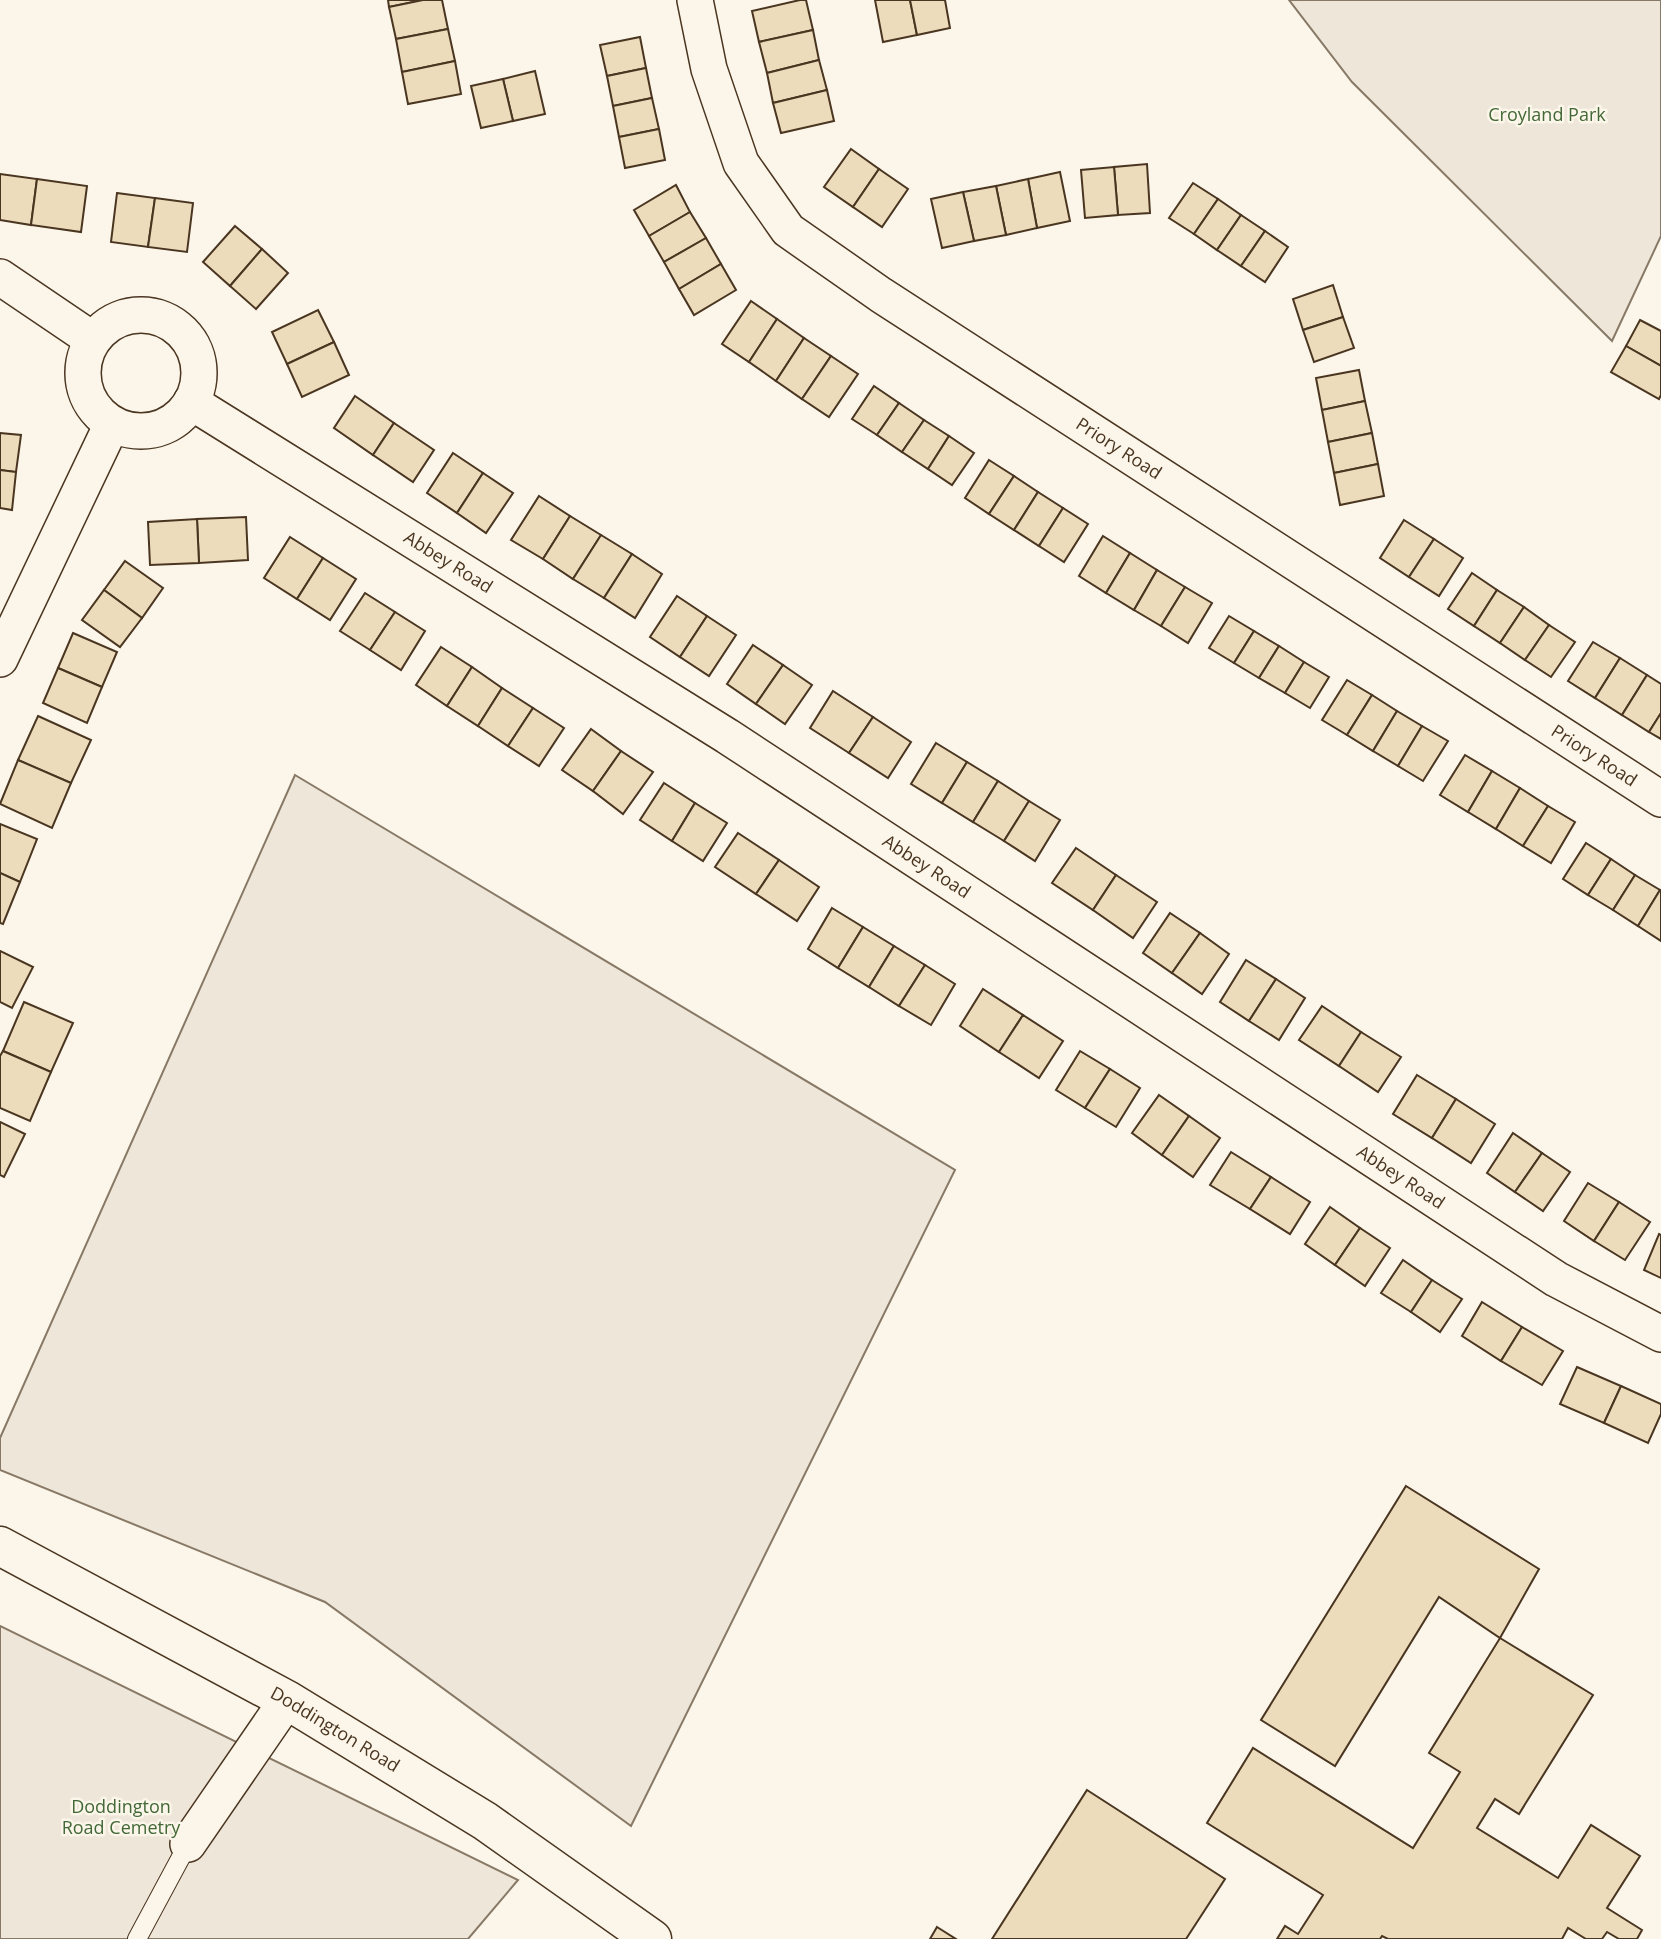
<svg xmlns="http://www.w3.org/2000/svg" width="1661" height="1939" font-family="'Open Sans',sans-serif">
<style>
.green{fill:#ede6d9;stroke:#887966;stroke-width:2}
.building{fill:#ecdcbc;stroke:#4a3520;stroke-width:2}
.lines{fill:none;stroke-linecap:round;stroke-linejoin:round}
.lane-casing{stroke:#4a3520;stroke-width:20}
.street-casing{stroke:#4a3520;stroke-width:38}
.secondary-casing{stroke:#4a3520;stroke-width:41}
.lane{stroke:#fbf6e9;stroke-width:18}
.street{stroke:#fbf6e9;stroke-width:35}
.secondary{stroke:#fbf6e9;stroke-width:38}
.labels{text-anchor:middle;stroke-width:5;stroke-linejoin:round;paint-order:stroke}
.park-label{font-size:18px;fill:#436837;stroke:#fbf6e9}
.street-label{font-size:18px;fill:#4a3520;stroke:#fbf6e9}
</style>
<rect width="100%" height="100%" fill="#fbf6e9"/>
<g class="green">
<path d="M1289 0H1661V236L1612 341 1352 82Z"/>
<path d="M295 775 955 1170 631 1826 325 1602 0 1470V1438Z"/>
<path d="M0 1626 518 1880 468 1939H0Z"/>
</g>
<g class="building">
<path d="M388 0H423L389 7Z"/>
<path d="M423 0H442L448 29 396 39 389 7Z"/>
<path d="M800 0H806L813 30 759 42 752 11Z"/>
<path d="M875 0H910L917 35 883 42Z"/>
<path d="M910 0H945L950 28 917 35Z"/>
<path d="M448 29 455 61 402 72 396 39Z"/>
<path d="M813 30 819 60 767 73 759 42Z"/>
<path d="M640 37 646 68 607 76 600 45Z"/>
<path d="M819 60 827 90 773 103 767 73Z"/>
<path d="M455 61 461 94 408 104 402 72Z"/>
<path d="M646 68 652 98 613 106 607 76Z"/>
<path d="M535 71 545 114 513 121 503 79Z"/>
<path d="M503 79 513 121 481 128 471 86Z"/>
<path d="M827 90 834 121 781 133 773 103Z"/>
<path d="M652 98 659 129 619 137 613 106Z"/>
<path d="M659 129 665 160 625 168 619 137Z"/>
<path d="M851 149 879 169 853 207 824 187Z"/>
<path d="M1147 164 1150 213 1118 215 1114 167Z"/>
<path d="M1114 167 1118 215 1085 218 1081 170Z"/>
<path d="M879 169 908 189 882 227 853 207Z"/>
<path d="M1060 172 1070 221 1037 228 1028 179Z"/>
<path d="M0 174 37 179 31 225 0 220Z"/>
<path d="M37 179 87 186 81 232 31 225Z"/>
<path d="M1028 179 1037 228 1006 235 996 186Z"/>
<path d="M1193 183 1218 199 1194 234 1169 218Z"/>
<path d="M676 185 690 212 649 236 634 210Z"/>
<path d="M996 186 1006 235 974 241 963 192Z"/>
<path d="M963 192 974 241 942 248 931 199Z"/>
<path d="M117 193 155 198 148 247 111 242Z"/>
<path d="M155 198 193 203 187 252 148 247Z"/>
<path d="M1218 199 1241 215 1217 250 1194 234Z"/>
<path d="M690 212 706 238 664 262 649 236Z"/>
<path d="M1241 215 1265 231 1241 266 1217 250Z"/>
<path d="M235 226 262 249 230 286 203 262Z"/>
<path d="M1265 231 1288 247 1265 282 1241 266Z"/>
<path d="M706 238 721 264 679 289 664 262Z"/>
<path d="M262 249 288 273 256 309 230 286Z"/>
<path d="M721 264 736 290 694 315 679 289Z"/>
<path d="M1333 285 1343 317 1303 330 1293 299Z"/>
<path d="M751 301 777 319 749 362 722 344Z"/>
<path d="M318 310 334 342 287 364 272 332Z"/>
<path d="M1343 317 1354 348 1314 362 1303 330Z"/>
<path d="M777 319 804 338 776 381 749 362Z"/>
<path d="M1640 320 1661 331V366L1626 346Z"/>
<path d="M804 338 831 356 802 399 776 381Z"/>
<path d="M334 342 349 375 302 397 287 364Z"/>
<path d="M1626 346 1661 366V395L1659 399 1611 372Z"/>
<path d="M831 356 858 374 829 417 802 399Z"/>
<path d="M1359 370 1365 401 1322 410 1316 378Z"/>
<path d="M874 386 899 403 877 435 852 419Z"/>
<path d="M355 396 394 423 373 455 334 428Z"/>
<path d="M1365 401 1372 433 1328 442 1322 410Z"/>
<path d="M899 403 924 420 902 452 877 435Z"/>
<path d="M924 420 949 436 928 469 902 452Z"/>
<path d="M394 423 434 450 413 482 373 455Z"/>
<path d="M0 433 21 435 16 472 0 470Z"/>
<path d="M1372 433 1378 464 1334 473 1328 442Z"/>
<path d="M949 436 974 453 952 485 928 469Z"/>
<path d="M453 453 483 473 457 513 427 493Z"/>
<path d="M989 460 1014 476 989 514 965 498Z"/>
<path d="M1378 464 1384 496 1340 505 1334 473Z"/>
<path d="M0 470 16 472 12 510 0 508Z"/>
<path d="M483 473 513 493 486 533 457 513Z"/>
<path d="M1014 476 1038 492 1014 530 989 514Z"/>
<path d="M1038 492 1063 508 1039 546 1014 530Z"/>
<path d="M539 496 570 516 543 559 511 540Z"/>
<path d="M1063 508 1088 524 1064 562 1039 546Z"/>
<path d="M570 516 601 535 573 579 543 559Z"/>
<path d="M246 517 248 560 199 563 197 519Z"/>
<path d="M197 519 199 563 150 565 148 522Z"/>
<path d="M1404 520 1434 539 1409 577 1380 558Z"/>
<path d="M601 535 632 554 604 598 573 579Z"/>
<path d="M1103 536 1130 553 1106 593 1079 576Z"/>
<path d="M290 537 323 558 297 599 264 578Z"/>
<path d="M1434 539 1463 558 1439 596 1409 577Z"/>
<path d="M1130 553 1157 570 1134 610 1106 593Z"/>
<path d="M632 554 662 574 635 618 604 598Z"/>
<path d="M323 558 356 579 330 620 297 599Z"/>
<path d="M125 561 163 588 142 618 104 590Z"/>
<path d="M1157 570 1185 587 1161 626 1134 610Z"/>
<path d="M1472 573 1497 590 1474 626 1448 609Z"/>
<path d="M1185 587 1212 603 1188 643 1161 626Z"/>
<path d="M104 590 142 618 120 647 82 620Z"/>
<path d="M1497 590 1524 607 1500 643 1474 626Z"/>
<path d="M365 593 395 612 370 650 340 631Z"/>
<path d="M677 596 707 616 680 657 650 637Z"/>
<path d="M1524 607 1549 625 1525 660 1500 643Z"/>
<path d="M395 612 425 631 401 670 370 650Z"/>
<path d="M707 616 736 635 709 676 680 657Z"/>
<path d="M1229 616 1254 631 1234 663 1209 648Z"/>
<path d="M1549 625 1575 642 1551 677 1525 660Z"/>
<path d="M1254 631 1279 646 1259 678 1234 663Z"/>
<path d="M73 633 117 652 102 687 58 668Z"/>
<path d="M1593 642 1620 658 1595 698 1568 681Z"/>
<path d="M753 645 783 665 756 704 727 684Z"/>
<path d="M1279 646 1304 662 1285 693 1259 678Z"/>
<path d="M441 647 472 667 447 706 416 685Z"/>
<path d="M1620 658 1647 675 1622 715 1595 698Z"/>
<path d="M1304 662 1329 677 1310 708 1285 693Z"/>
<path d="M783 665 812 685 785 724 756 704Z"/>
<path d="M472 667 502 688 478 726 447 706Z"/>
<path d="M58 668 102 687 87 723 43 703Z"/>
<path d="M1647 675 1661 684V713L1649 732 1622 715Z"/>
<path d="M1347 680 1372 695 1347 735 1322 720Z"/>
<path d="M502 688 533 708 508 746 478 726Z"/>
<path d="M833 691 873 717 849 753 810 728Z"/>
<path d="M1372 695 1397 711 1373 751 1347 735Z"/>
<path d="M533 708 564 728 539 766 508 746Z"/>
<path d="M1397 711 1422 726 1398 766 1373 751Z"/>
<path d="M1661 713V739L1649 732Z"/>
<path d="M38 716 91 740 71 783 18 760Z"/>
<path d="M873 717 911 742 888 778 849 753Z"/>
<path d="M1422 726 1448 741 1423 781 1398 766Z"/>
<path d="M591 729 621 751 593 791 562 770Z"/>
<path d="M936 743 967 762 942 803 911 784Z"/>
<path d="M621 751 653 772 623 814 593 791Z"/>
<path d="M1465 755 1492 771 1468 812 1440 795Z"/>
<path d="M18 760 71 783 52 828 0 804Z"/>
<path d="M967 762 998 781 973 822 942 803Z"/>
<path d="M1492 771 1520 788 1496 829 1468 812Z"/>
<path d="M998 781 1029 801 1004 841 973 822Z"/>
<path d="M664 783 695 803 672 841 640 820Z"/>
<path d="M1520 788 1548 806 1523 846 1496 829Z"/>
<path d="M1029 801 1060 820 1035 861 1004 841Z"/>
<path d="M695 803 727 823 703 861 672 841Z"/>
<path d="M1548 806 1575 822 1551 863 1523 846Z"/>
<path d="M0 824 37 839 20 882 0 873Z"/>
<path d="M738 833 779 860 756 894 715 867Z"/>
<path d="M1586 843 1611 859 1588 895 1563 879Z"/>
<path d="M1076 848 1116 875 1093 910 1052 883Z"/>
<path d="M1611 859 1635 875 1613 910 1588 895Z"/>
<path d="M779 860 819 887 797 921 756 894Z"/>
<path d="M0 873 20 882 3 924 0 923Z"/>
<path d="M1116 875 1157 902 1133 938 1093 910Z"/>
<path d="M1635 875 1660 890 1638 926 1613 910Z"/>
<path d="M1660 890 1661 891V941L1638 926Z"/>
<path d="M832 908 863 927 838 968 808 949Z"/>
<path d="M1170 913 1200 933 1172 973 1143 953Z"/>
<path d="M863 927 894 946 869 987 838 968Z"/>
<path d="M1200 933 1229 954 1202 994 1172 973Z"/>
<path d="M894 946 925 965 899 1006 869 987Z"/>
<path d="M0 951 33 967 12 1008 0 1002Z"/>
<path d="M1246 960 1276 979 1249 1021 1220 1002Z"/>
<path d="M925 965 955 984 931 1025 899 1006Z"/>
<path d="M1276 979 1305 998 1279 1040 1249 1021Z"/>
<path d="M983 989 1023 1015 999 1052 960 1026Z"/>
<path d="M24 1002 73 1023 51 1072 3 1051Z"/>
<path d="M1322 1006 1361 1032 1339 1066 1299 1040Z"/>
<path d="M1023 1015 1063 1041 1039 1078 999 1052Z"/>
<path d="M1361 1032 1401 1057 1378 1092 1339 1066Z"/>
<path d="M3 1051 51 1072 30 1121 0 1108V1056Z"/>
<path d="M1080 1051 1110 1069 1085 1108 1056 1090Z"/>
<path d="M1110 1069 1140 1088 1116 1127 1085 1108Z"/>
<path d="M1417 1075 1456 1099 1432 1138 1393 1114Z"/>
<path d="M1159 1095 1189 1116 1162 1155 1132 1133Z"/>
<path d="M1456 1099 1495 1124 1471 1163 1432 1138Z"/>
<path d="M1189 1116 1220 1138 1193 1177 1162 1155Z"/>
<path d="M0 1122 25 1134 4 1177 0 1175Z"/>
<path d="M1513 1133 1542 1153 1515 1192 1487 1173Z"/>
<path d="M1231 1152 1271 1177 1250 1209 1210 1185Z"/>
<path d="M1542 1153 1570 1172 1543 1211 1515 1192Z"/>
<path d="M1271 1177 1310 1202 1290 1234 1250 1209Z"/>
<path d="M1588 1183 1619 1202 1594 1241 1564 1221Z"/>
<path d="M1619 1202 1650 1222 1625 1260 1594 1241Z"/>
<path d="M1330 1207 1360 1228 1335 1265 1305 1244Z"/>
<path d="M1360 1228 1390 1248 1365 1286 1335 1265Z"/>
<path d="M1659 1234 1661 1235V1278L1644 1270Z"/>
<path d="M1403 1260 1432 1280 1411 1312 1381 1293Z"/>
<path d="M1432 1280 1462 1299 1440 1332 1411 1312Z"/>
<path d="M1482 1302 1522 1327 1501 1361 1462 1336Z"/>
<path d="M1522 1327 1563 1351 1542 1385 1501 1361Z"/>
<path d="M1577 1367 1621 1386 1604 1423 1560 1404Z"/>
<path d="M1621 1386 1661 1404V1414L1648 1443 1604 1423Z"/>
<path d="M1406 1486 1539 1569 1500 1638 1439 1597 1335 1766 1261 1720Z"/>
<path d="M1500 1638 1593 1695 1519 1814 1495 1799 1477 1828 1558 1878 1591 1825 1640 1856 1607 1908 1642 1930 1637 1939H1619L1607 1932 1602 1939H1586L1568 1928 1562 1939H1388L1382 1936 1380 1939H1277L1285 1926 1298 1934 1323 1895 1207 1823 1253 1748 1413 1848 1460 1772 1429 1753Z"/>
<path d="M1087 1790 1225 1879 1186 1939H992Z"/>
<path d="M937 1927 956 1939H930Z"/>
</g>
<g class="lines">
<defs>
<path id="lane" d="M137 1939 188 1844"/>
<g id="street">
<path id="s1" d="M695 0 709 69 741 163 788 230 881 295 1661 799"/>
<path d="M0 277 93 340"/>
<circle cx="141" cy="373" r="58"/>
<path id="s2" d="M191 402 727 736 1556 1279 1661 1334"/>
<path d="M0 659 112 424"/>
<path d="M188 1844 287 1700"/>
</g>
<g id="secondary">
<path id="s3" d="M0 1546 287 1700 485 1821 652 1939"/>
</g>
</defs>
<use href="#lane" class="lane-casing"/>
<use href="#street" class="street-casing"/>
<use href="#secondary" class="secondary-casing"/>
<use href="#lane" class="lane"/>
<use href="#street" class="street"/>
<use href="#secondary" class="secondary"/>
</g>
<g class="labels">
<g class="park-label">
<text x="1547" y="121">Croyland Park</text>
<text x="121" y="1813">Doddington<tspan x="121" dy="21">Road Cemetry</tspan></text>
</g>
<g class="street-label">
<text dy="6" stroke="none"><textPath href="#s1" startOffset="648">Priory Road</textPath></text>
<text dy="6" stroke="none"><textPath href="#s2" startOffset="303">Abbey Road</textPath></text>
<text dy="6" stroke="none"><textPath href="#s1" startOffset="1214">Priory Road</textPath></text>
<text dy="6" stroke="none"><textPath href="#s2" startOffset="870">Abbey Road</textPath></text>
<text dy="6" stroke="none"><textPath href="#s2" startOffset="1437">Abbey Road</textPath></text>
<text dy="6" stroke="none"><textPath href="#s3" startOffset="382">Doddington Road</textPath></text>
</g>
</g>
</svg>
